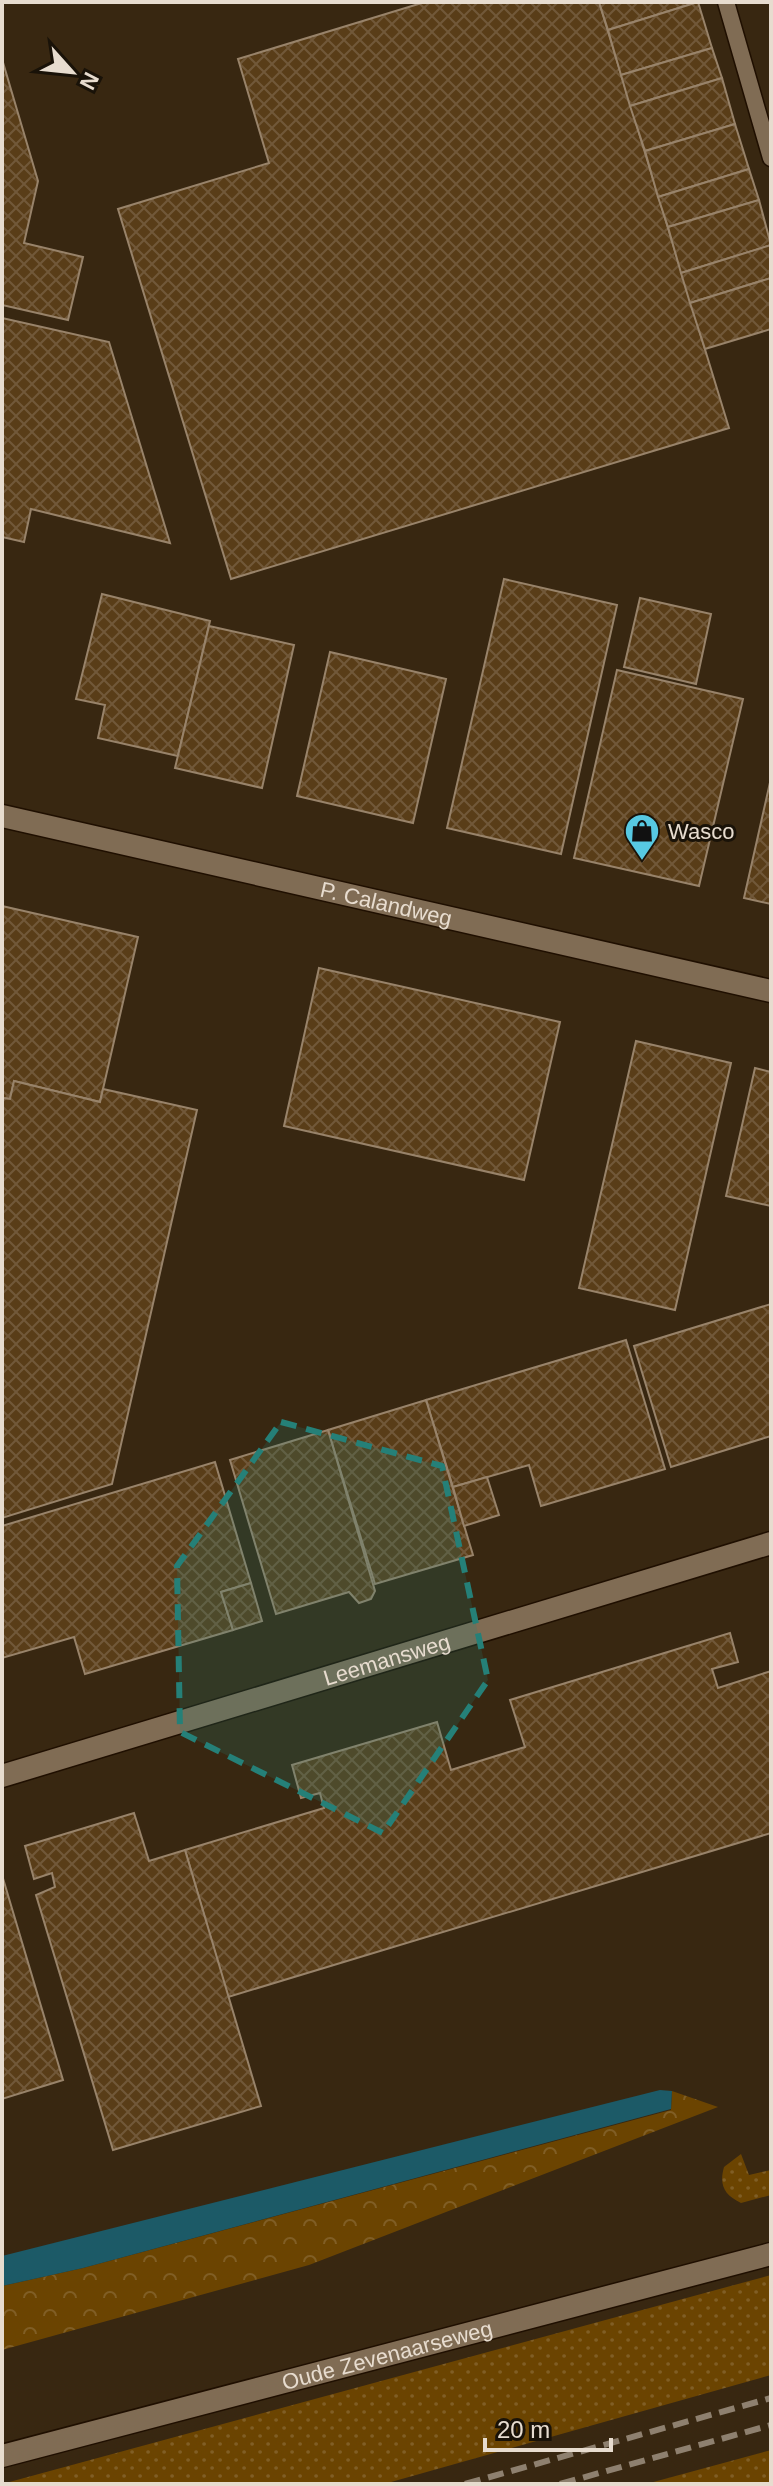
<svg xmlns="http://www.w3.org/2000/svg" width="773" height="2486" font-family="Arial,sans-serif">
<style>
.grass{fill:url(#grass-dots)}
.forest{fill:url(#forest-crowns)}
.water{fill:#1c5a67}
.building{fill:url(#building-cross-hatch);stroke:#98836a;stroke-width:2}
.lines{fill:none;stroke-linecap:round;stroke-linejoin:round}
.service-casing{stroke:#1f0f00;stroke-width:19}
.minor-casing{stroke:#1f0f00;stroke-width:25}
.tertiary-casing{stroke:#1f0f00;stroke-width:25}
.service{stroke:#806c54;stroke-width:16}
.minor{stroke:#806c54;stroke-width:22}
.tertiary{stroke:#806c54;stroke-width:22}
.rail{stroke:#8e806f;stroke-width:6;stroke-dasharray:16 8;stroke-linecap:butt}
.marked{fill:#258078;fill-opacity:0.2;stroke:#258078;stroke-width:6;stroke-dasharray:16 10;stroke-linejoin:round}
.labels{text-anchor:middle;stroke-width:6;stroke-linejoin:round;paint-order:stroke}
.poi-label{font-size:22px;fill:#e7dccf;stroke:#191208;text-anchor:start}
.street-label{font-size:22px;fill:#e7dccf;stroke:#191208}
</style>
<defs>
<pattern id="grass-dots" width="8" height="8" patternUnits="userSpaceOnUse" patternTransform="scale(2)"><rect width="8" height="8" fill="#6b4401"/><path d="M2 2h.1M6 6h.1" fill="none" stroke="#805e25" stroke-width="1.8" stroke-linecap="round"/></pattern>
<pattern id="forest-crowns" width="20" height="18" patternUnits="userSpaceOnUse" patternTransform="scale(2)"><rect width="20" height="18" fill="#6b4401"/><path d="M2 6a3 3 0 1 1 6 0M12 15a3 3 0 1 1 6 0" fill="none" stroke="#805e25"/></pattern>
<pattern id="building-cross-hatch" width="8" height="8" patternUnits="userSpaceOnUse" patternTransform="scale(2)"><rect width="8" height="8" fill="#593d18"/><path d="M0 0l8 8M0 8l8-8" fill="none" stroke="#715839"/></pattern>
</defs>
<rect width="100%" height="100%" fill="#382711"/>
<g class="grass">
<path d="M741 2154 749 2175 771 2170V2195L741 2203C724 2195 719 2185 724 2167Z"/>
<path d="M771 2275V2375L384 2484H2Z"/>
<path d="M771 2450V2484H646Z"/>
</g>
<path class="forest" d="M672 2091 718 2107 309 2265 2 2350V2286L83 2268 671 2110Z"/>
<path class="water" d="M660 2090 672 2091 671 2109 83 2268 2 2286V2256Z"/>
<g class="building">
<path d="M425 2H599L729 428 231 579 118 209 269 163 238 59Z"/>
<path d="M599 2H698L608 30Z"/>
<path d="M698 2 712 48 621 75 608 30Z"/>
<path d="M712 48 722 78 630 106 621 75Z"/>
<path d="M2 59 38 181 24 243 83 257 68 320 2 305Z"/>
<path d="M722 78 735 124 645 151 630 106Z"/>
<path d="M735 124 749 169 658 197 645 151Z"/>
<path d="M749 169 759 200 668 227 658 197Z"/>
<path d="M759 200 771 245 681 273 668 227Z"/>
<path d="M771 245V278L690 303 681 273Z"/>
<path d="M771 278V329L705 349 690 303Z"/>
<path d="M2 318 109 342 170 543 31 509 24 542 2 537Z"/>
<path d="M504 579 617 605 561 854 447 828Z"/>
<path d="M102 594 210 621 178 756 98 738 105 705 76 699Z"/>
<path d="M640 598 711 614 696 684 624 667Z"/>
<path d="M209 626 294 645 262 788 175 768Z"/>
<path d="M330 652 446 679 413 823 297 796Z"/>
<path d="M617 670 743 699 699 886 574 858Z"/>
<path d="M771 778V904L744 898Z"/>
<path d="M2 906 138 937 100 1102 14 1081 10 1099 2 1098Z"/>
<path d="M319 968 560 1022 524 1180 284 1126Z"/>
<path d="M636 1041 731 1063 675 1310 579 1288Z"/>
<path d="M755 1068 771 1072V1206L726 1196Z"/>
<path d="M14 1081 100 1102 103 1089 197 1110 112 1484 2 1518V1098L10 1099Z"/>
<path d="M771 1304V1436L671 1467 634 1346Z"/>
<path d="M626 1340 665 1469 541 1506 529 1465 453 1487 426 1400Z"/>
<path d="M426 1400 473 1555 375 1584 328 1430Z"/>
<path d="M328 1430 375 1591 371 1599 359 1603 349 1592 276 1614 230 1460Z"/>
<path d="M215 1462 251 1583 221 1592 233 1630 85 1674 74 1637 2 1658V1526Z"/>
<path d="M487 1477 499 1515 464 1526 453 1487Z"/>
<path d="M251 1583 262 1621 233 1630 221 1592Z"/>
<path d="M730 1633 738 1662 712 1669 718 1688 771 1671V1833L228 1997 185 1850 324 1808 320 1793 301 1798 292 1765 437 1722 451 1770 525 1747 510 1700Z"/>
<path d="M134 1813 149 1861 185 1850 261 2106 113 2150 36 1895 55 1887 52 1873 34 1879 25 1846Z"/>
<path d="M2 1875 63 2080 2 2099Z"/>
</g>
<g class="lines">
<defs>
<path id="service" d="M726 2 771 158"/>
<g id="minor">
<path id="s1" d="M2 816 771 991"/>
<path id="s2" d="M2 1776 771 1543"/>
</g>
<g id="tertiary">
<path id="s3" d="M2 2456 771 2254"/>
</g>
</defs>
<use href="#service" class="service-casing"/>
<use href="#minor" class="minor-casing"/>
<use href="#tertiary" class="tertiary-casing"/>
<use href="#service" class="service"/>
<use href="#minor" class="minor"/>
<use href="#tertiary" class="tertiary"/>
<g class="rail">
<path d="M465 2484 771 2398"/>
<path d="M560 2484 771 2425"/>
</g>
</g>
<path class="marked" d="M281 1422 442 1466 488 1680 383 1833 180 1732 177 1566Z"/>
<defs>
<symbol id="shop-pin" viewBox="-11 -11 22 30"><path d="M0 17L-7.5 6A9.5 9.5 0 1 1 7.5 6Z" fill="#57c9e2" stroke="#191208"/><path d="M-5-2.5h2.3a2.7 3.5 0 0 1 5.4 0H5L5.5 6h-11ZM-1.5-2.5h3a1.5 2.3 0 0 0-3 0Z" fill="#111"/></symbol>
</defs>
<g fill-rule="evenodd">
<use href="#shop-pin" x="622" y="811" width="40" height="54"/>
</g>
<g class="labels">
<g class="poi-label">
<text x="668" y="839">Wasco</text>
</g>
<g class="street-label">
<text dy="8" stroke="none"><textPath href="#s1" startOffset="394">P. Calandweg</textPath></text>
<text dy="8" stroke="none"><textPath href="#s2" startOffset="402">Leemansweg</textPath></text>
<text dy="8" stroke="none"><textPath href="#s3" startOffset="398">Oude Zevenaarseweg</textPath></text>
</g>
</g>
<rect width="773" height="2486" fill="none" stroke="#e7dccf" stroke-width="8"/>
<g transform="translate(72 72) rotate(117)" stroke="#191208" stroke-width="6" paint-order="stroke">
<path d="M0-6L14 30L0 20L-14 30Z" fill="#e7dccf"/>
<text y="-12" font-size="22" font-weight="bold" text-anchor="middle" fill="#e7dccf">N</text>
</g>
<path d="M485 2438v12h126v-12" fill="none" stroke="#e7dccf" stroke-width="4"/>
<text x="497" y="2438" font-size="24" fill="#e7dccf" stroke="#191208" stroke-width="6" paint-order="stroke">20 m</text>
</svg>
